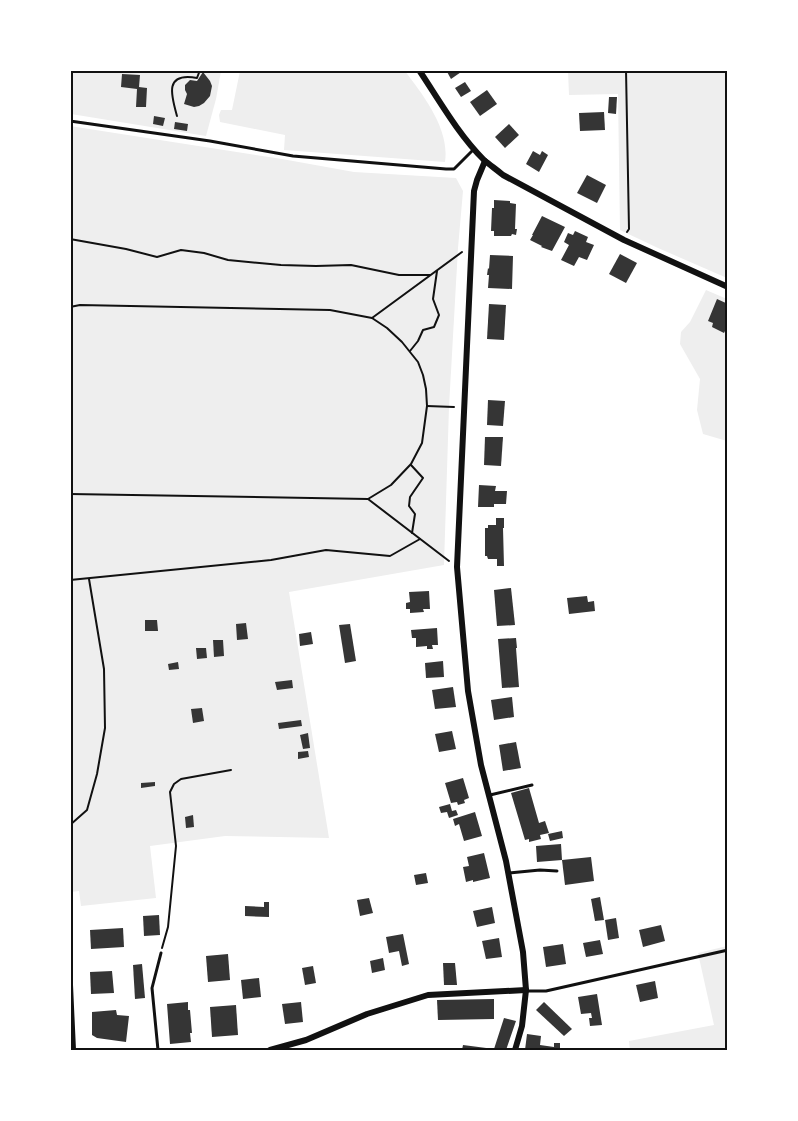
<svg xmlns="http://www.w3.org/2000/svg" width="798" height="1121" font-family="Raleway,sans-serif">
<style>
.green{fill:#eee}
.building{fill:#353535}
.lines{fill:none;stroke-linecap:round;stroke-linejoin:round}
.path{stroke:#111;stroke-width:2}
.service{stroke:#111;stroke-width:3}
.minor{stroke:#111;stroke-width:6}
.neatline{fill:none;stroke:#111;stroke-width:2}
</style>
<rect width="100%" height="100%" fill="#fff"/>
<g class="green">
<path d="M70 71H221L216 99 206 136 71 114Z"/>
<path d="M240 71H405C423 95 450 129 445 162L284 150 285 135 220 122 219 115 221 110H232Z"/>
<path d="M568 71H727V278L658 248 620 230 618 94 569 95Z"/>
<path d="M70 126 282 159 354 172 456 178 463 191 458 248 449 407 444 565 289 592 329 838 225 836 150 846 156 898 81 906 79 891 70 892Z"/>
<path d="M706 290 727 299V441L703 434 697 410 700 379 680 344 681 332 690 322Z"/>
<path d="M727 946V1050H630L629 1041 714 1025 698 953Z"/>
</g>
<g class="building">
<path d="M446 70H464L451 79Z"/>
<path d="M203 72 210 81 212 86 210 96 204 103 199 106 194 107 184 104 187 94 185 90V85L190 80 197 81Z"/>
<path d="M122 74 140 75 139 87 147 88 146 107H136L137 89 121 87Z"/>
<path d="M465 82 471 91 461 97 455 88Z"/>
<path d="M487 90 497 104 480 116 470 102Z"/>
<path d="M609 97H617L616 114 608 113Z"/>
<path d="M604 112 605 130 580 131 579 113Z"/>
<path d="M154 116 165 118 163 126 153 124Z"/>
<path d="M175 122 188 124 187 131 174 129Z"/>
<path d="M509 124 519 135 505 148 495 137Z"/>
<path d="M533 151 540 155 542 151 548 155 539 172 526 164Z"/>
<path d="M587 175 606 185 597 203 577 193Z"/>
<path d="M494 200 510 201V203L516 204 515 229H517L516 235 512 234 511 236H494V231H491L492 208H494Z"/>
<path d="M542 216 565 227 552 251 541 247 542 246 530 240 533 235H532Z"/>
<path d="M575 231 588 237 586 242 594 245 587 260 579 257 574 266 561 260 569 245 564 242 568 233 573 235Z"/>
<path d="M620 254 637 263 626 283 609 274Z"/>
<path d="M490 255 513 256 512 289 488 288 489 275H487L488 268 489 269Z"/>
<path d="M717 299 728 304V329H726L724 333 712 327 713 323 708 321Z"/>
<path d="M489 304 506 305 504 340 487 339Z"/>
<path d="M488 400 505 401 503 426 487 425Z"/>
<path d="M485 437H503L501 466 484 465Z"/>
<path d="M479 485 496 486 495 491H507L506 504H494V507H478Z"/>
<path d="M496 518H504V528H503L504 566H497V559H488L487 556H485V528H488V525H496Z"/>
<path d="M511 588 515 625 497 626 494 590Z"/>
<path d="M429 591 430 609H423L424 612 410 613V609H406V603L410 602 409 592Z"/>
<path d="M587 596 588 602 594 601 595 611 569 614 567 598Z"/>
<path d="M145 620H157L158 631H145Z"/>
<path d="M246 623 248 639 237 640 236 624Z"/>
<path d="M350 624 356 661 345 663 339 625Z"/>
<path d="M437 628 438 645H432L433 649H427V646L416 647V638H412L411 630Z"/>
<path d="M311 632 313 644 300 646 299 634Z"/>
<path d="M516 638 517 648H516L519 687 502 688 498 639Z"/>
<path d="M213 640H223L224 656 214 657Z"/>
<path d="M196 648H206L207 658 197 659Z"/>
<path d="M443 661 444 677 426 678 425 663Z"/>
<path d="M178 662 179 669 169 670 168 664Z"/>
<path d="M292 680 293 688 277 690 275 682Z"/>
<path d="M453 687 456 707 435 709 432 690Z"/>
<path d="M512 697 514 717 494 720 491 700Z"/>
<path d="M202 708 204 721 193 723 191 709Z"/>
<path d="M301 720 302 726 279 729 278 723Z"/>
<path d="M452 731 456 749 439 752 435 734Z"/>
<path d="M308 733 310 748 303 749 300 735Z"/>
<path d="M516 742 521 768 503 771 499 745Z"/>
<path d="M308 751 309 757 298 759V752Z"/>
<path d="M463 778 469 798 464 800 465 803 458 805 457 802 451 803 445 783Z"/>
<path d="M155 782V786L141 788V783Z"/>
<path d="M529 788 539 823 545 821 549 833 540 835 541 839 529 842V839L525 840 511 793Z"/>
<path d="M450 804 452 811 456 810 458 815 449 818 447 812 441 813 439 807Z"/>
<path d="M475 812 482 836 464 841 459 824 455 826 453 819Z"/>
<path d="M193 815 194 827 186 828 185 817Z"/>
<path d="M562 831 563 838 550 841 548 834Z"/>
<path d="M561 844 562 860 537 862 536 846Z"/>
<path d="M484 853 490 878 473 882V880L466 882 463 867 469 866 467 857Z"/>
<path d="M591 857 594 881 565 885 562 860Z"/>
<path d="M426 873 428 883 416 885 414 875Z"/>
<path d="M600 897 604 920 595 921 591 899Z"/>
<path d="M369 898 373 913 360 916 357 900Z"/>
<path d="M264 902H269V917L245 916V906L264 907Z"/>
<path d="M492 907 495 923 477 927 473 911Z"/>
<path d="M159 915 160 935 144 936 143 916Z"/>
<path d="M616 918 619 938 608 940 605 920Z"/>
<path d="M661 925 665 941 643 947 639 930Z"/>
<path d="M123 928 124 947 91 949 90 930Z"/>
<path d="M403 934 409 964 402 966 399 951 389 953 386 937Z"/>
<path d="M499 938 502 957 486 959 482 941Z"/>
<path d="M600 940 603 954 586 957 583 943Z"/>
<path d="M563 944 566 964 546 967 543 947Z"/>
<path d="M228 954 230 980 208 982 206 956Z"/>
<path d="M383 958 385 970 372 973 370 961Z"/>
<path d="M443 963H455L457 985H444Z"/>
<path d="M142 964 145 998 135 999 133 965Z"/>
<path d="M313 966 316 983 305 985 302 968Z"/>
<path d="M112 971 114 993 91 994 90 972Z"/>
<path d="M259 978 261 997 243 999 241 980Z"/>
<path d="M655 981 658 998 640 1002 636 985Z"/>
<path d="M597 994 602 1025 590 1026 589 1018H592L591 1013 581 1014 578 997Z"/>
<path d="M494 999V1019L438 1020 437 1000Z"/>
<path d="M188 1002V1010H190L192 1033H190L191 1042 170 1044 167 1004Z"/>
<path d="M301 1002 303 1022 285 1024 282 1004Z"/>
<path d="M544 1002 572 1029 564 1036 536 1010Z"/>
<path d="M236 1005 238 1035 212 1037 210 1007Z"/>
<path d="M116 1010 117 1015 129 1016 126 1042 97 1038 92 1035V1012Z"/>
<path d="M504 1018 516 1021 506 1050H462L463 1045 494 1049Z"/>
<path d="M527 1034 541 1036 540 1045 554 1047V1043H560V1050H525Z"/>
</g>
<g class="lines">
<g class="path">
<path d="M626 70 629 229 627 232"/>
<path d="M177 116C171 95 164 72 197 78L200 70"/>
<path d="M70 239 126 249 157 257 181 250 204 253 228 260 281 265 316 266 351 265 399 275H430"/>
<path d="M70 307 80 305 330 310 372 318 387 328 402 342 418 362 423 375 426 389 427 406 422 443 411 464 391 485 368 499 70 494"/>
<path d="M372 318 462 252"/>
<path d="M410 351 418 341 423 330 434 327 439 315 433 299 437 271"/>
<path d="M427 406 454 407"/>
<path d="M411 465 423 478 410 497 409 506 415 514 412 533"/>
<path d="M368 499 449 561"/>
<path d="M70 580 271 560 326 550 390 556 420 539"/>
<path d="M70 825 87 810 97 774 105 728 104 669 89 579"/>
<path d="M162 948 168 927 176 846 170 792 174 784 181 779 231 770"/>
</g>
<g class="service">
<path d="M70 121 210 141 293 156 446 169H454L474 149"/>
<path d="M490 795 532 785"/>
<path d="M509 873 540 870 557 871"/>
<path d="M527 991H546L728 950"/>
<path d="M158 1050 152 988 161 953"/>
</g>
<g class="minor">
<path d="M419 70C439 100 458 134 484 160 490 165 497 170 503 175L624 240 728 287"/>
<path d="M485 161 477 180 474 191 457 567 468 691 481 765 506 861 523 952 526 990 522 1026 515 1050"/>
<path d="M70 985 73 1050"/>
<path d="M270 1050 306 1040 367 1014 428 995 526 990"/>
</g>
</g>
<rect width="798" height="1121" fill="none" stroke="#ffffff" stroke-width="144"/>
<rect x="72" y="72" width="654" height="977" class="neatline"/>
</svg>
